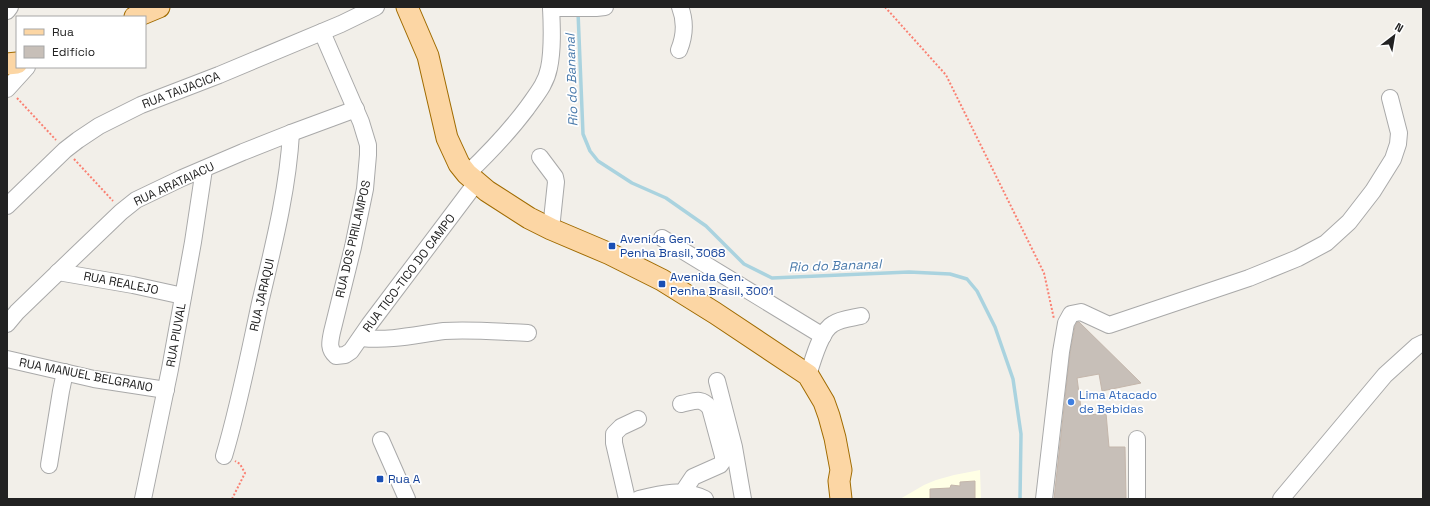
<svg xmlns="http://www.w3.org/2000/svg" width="1430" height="506" font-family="'Space Grotesk',sans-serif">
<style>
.education{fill:#ffffe5}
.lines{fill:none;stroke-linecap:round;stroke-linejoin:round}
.stream{stroke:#aad3df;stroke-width:3.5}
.building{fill:#c7bfb8;stroke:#c4b6ab}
.minor-casing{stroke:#a9a9a9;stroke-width:18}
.major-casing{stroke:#a06b00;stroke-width:23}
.path{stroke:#fa8072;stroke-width:2;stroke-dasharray:2 2;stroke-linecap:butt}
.minor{stroke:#fff;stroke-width:16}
.major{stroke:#fcd6a4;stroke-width:21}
.transit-dot{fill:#1a4fb4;stroke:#fff;stroke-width:1.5}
.shop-dot{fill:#3f7fe0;stroke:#fff;stroke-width:1.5}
.labels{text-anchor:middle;stroke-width:3.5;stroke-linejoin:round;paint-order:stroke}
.street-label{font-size:12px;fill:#222;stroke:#fff}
.transit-label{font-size:12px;fill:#164399;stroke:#fff;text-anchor:start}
.shop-label{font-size:12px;fill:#366cbe;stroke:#fff;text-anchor:start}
.water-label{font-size:13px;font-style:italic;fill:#4a7aab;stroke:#fff}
</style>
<rect width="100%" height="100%" fill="#f2efe9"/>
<path class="education" d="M980 470 981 499H900L924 485 936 480 954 475Z"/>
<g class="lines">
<path class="stream" d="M578 12 583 134 590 151 598 161 632 183 666 198 706 226 744 264 772 278 909 272 950 274 967 279 977 291 995 327 1013 379 1021 434 1020 499"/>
</g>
<g class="building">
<path d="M1077 322H1079L1141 383 1102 391 1099 374 1077 378 1082 416 1106 413 1109 447H1125L1126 499H1054L1070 353 1075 326Z"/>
<path d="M975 481V499H930V489L950 488 951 485 960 486V482Z"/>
</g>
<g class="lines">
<defs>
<g id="minor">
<path d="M551 8H596L605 7"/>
<path d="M7 11 10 7"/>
<path d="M322 32 361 122 368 145V155L365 189 353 247 332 332C330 342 328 349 336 356L345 355 351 351 369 325 476 183"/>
<path d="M679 50C685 35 686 22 680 7"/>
<path d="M7 89 27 67"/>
<path d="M540 157 555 177 556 182 551 229"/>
<path d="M467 174C489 153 509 132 527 108 536 95 546 84 549 68 553 49 552 27 551 7"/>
<path d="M7 206 65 150 78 140 99 126 141 105 219 75 341 24 376 7"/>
<path d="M662 238 823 336"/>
<path d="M58 272 133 285 183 296"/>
<path d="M7 324 17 312 74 257 121 212 136 200 182 178 243 152 291 133 356 109"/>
<path d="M361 338C391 341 414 335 444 331 471 329 500 332 528 333"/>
<path d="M7 359 94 379 166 390"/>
<path d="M808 375C813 361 820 331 833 324 840 319 852 318 861 316"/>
<path d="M717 381 734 447 743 499"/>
<path d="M681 404C693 402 701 396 710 408L723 456V461L720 465 693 477 683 492"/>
<path d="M381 440 407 499"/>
<path d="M224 456C239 406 249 354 260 303 273 248 288 189 291 133"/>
<path d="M49 465 61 391 65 372"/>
<path d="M143 499 170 369 193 242 204 169"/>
<path d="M627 499 614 443V434L621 427 638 419"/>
<path d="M639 499C662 493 683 488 705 499"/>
<path d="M1044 499 1061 352 1066 323 1071 314 1081 312 1109 325 1249 278 1298 258 1326 243 1349 222 1373 191 1393 159 1398 144 1399 133 1390 98"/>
<path d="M1137 499V439"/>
<path d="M1281 499 1385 375 1417 346 1423 343"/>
</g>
<g id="major">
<path d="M407 7 428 56 447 138 459 164 467 174 487 191 529 218 551 229 610 254 662 280 715 313 808 375 824 402 829 416 835 438 841 470 839 481 841 499"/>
<path d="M135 17 159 7"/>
<path d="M7 64 17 63"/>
</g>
</defs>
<use href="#minor" class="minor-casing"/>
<use href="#major" class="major-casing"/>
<g class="path">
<path d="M885 7 946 75 1044 273 1054 319"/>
<path d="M17 98 56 140"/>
<path d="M74 159 113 201"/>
<path d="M232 499 245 473 240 464 235 461"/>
</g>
<use href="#minor" class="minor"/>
<use href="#major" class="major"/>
</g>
<g class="transit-dot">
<rect x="608" y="242" width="8" height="8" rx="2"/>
<rect x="658" y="280" width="8" height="8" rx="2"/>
<rect x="376" y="475" width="8" height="8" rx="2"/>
</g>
<circle class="shop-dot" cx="1071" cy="402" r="4"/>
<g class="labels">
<g class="street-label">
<text transform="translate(181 90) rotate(-21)" y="4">RUA TAIJACICA</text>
<text transform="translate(174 184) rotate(-25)" y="4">RUA ARATAIACU</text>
<text transform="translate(353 239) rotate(-77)" y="4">RUA DOS PIRILAMPOS</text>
<text transform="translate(409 273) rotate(-53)" y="4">RUA TICO-TICO DO CAMPO</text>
<text transform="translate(121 283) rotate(11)" y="4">RUA REALEJO</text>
<text transform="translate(262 295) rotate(-77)" y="4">RUA JARAQUI</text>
<text transform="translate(176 335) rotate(-80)" y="4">RUA PIUVAL</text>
<text transform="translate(86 375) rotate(11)" y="4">RUA MANUEL BELGRANO</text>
</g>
<g class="transit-label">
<text x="620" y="243">Avenida Gen.<tspan x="620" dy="14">Penha Brasil, 3068</tspan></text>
<text x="670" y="281">Avenida Gen.<tspan x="670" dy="14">Penha Brasil, 3001</tspan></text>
<text x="388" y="483">Rua A</text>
</g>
<g class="shop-label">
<text x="1079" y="399">Lima Atacado<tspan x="1079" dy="14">de Bebidas</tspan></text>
</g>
<g class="water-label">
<text transform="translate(571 80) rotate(-92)" y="5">Rio do Bananal</text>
<text transform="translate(835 265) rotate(-2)" y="5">Rio do Bananal</text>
</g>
</g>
<rect width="1430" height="506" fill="none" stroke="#222222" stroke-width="16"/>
<rect x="16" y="16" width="130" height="52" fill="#ffffff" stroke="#a7a7a7"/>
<rect x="24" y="29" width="20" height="6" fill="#fcd6a4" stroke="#a7a7a7"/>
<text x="52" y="36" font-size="12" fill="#222222">Rua</text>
<rect x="24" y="46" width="20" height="12" fill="#c7bfb8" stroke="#a7a7a7"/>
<text x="52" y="56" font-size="12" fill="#222222">Edifício</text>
<g transform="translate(1394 36) rotate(31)" stroke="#ffffff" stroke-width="3" paint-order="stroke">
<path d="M0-3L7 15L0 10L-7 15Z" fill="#222222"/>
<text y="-6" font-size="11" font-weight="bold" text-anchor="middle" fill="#222222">N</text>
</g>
</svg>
